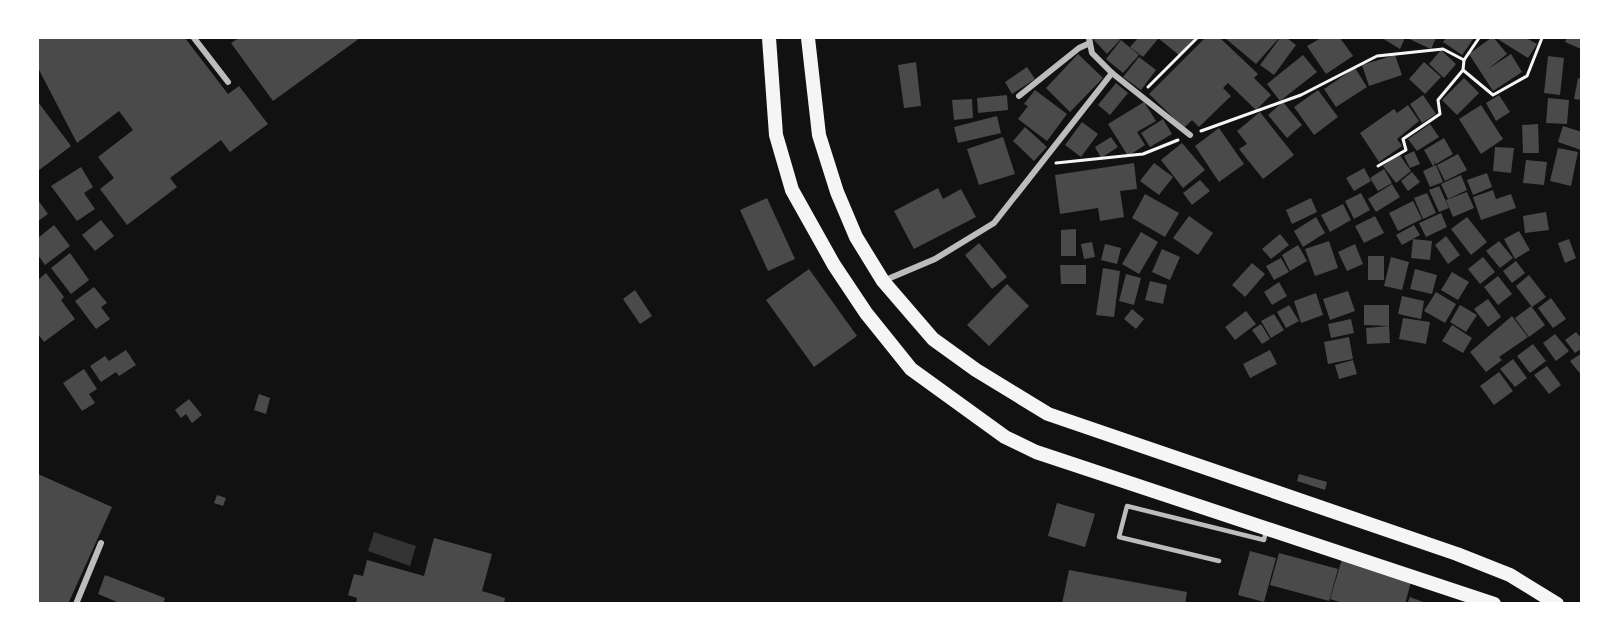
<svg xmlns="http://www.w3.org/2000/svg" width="1619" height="641" font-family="'Source Sans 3',sans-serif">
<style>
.water{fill:#333}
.building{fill:#4a4a4a}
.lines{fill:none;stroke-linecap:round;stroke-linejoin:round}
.path{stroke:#f5f5f5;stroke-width:3}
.service{stroke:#bcbcbc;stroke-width:4.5}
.minor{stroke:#bcbcbc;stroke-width:6}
.primary{stroke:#f5f5f5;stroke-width:14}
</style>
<rect width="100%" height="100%" fill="#111"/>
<path class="water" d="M374 532 416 546 410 566 368 551Z"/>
<g class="building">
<path d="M38 38H185L228 94 239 86 268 124 230 152 221 140 170 178 177 187 127 225 100 189 114 178 98 157 133 130 119 111 77 143 38 68Z"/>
<path d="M239 38H360L273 101 231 43Z"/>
<path d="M1092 38H1118L1120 40 1107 54Z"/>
<path d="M1138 38H1157L1158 39 1143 57 1130 47Z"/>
<path d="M1158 38H1194L1179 55Z"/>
<path d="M1205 38H1220L1258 74 1254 78 1271 95 1256 110 1228 83 1223 88 1231 96 1199 127 1192 120 1184 128 1149 94Z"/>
<path d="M1225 38H1279L1256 64Z"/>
<path d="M1280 38H1287L1296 45 1274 75 1260 65Z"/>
<path d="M1321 38H1340L1353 56 1326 74 1307 46Z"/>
<path d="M1382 38H1405L1400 49Z"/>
<path d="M1407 38H1436L1431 49Z"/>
<path d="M1446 38H1474L1462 55 1443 42Z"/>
<path d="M1491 38H1494L1507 54 1488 69 1511 54 1522 72 1493 91 1469 54Z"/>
<path d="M1496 38H1526L1537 44 1528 58Z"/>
<path d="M1567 38H1582L1581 49 1565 42Z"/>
<path d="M1121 40 1139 55 1123 73 1106 59Z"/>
<path d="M1441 50 1456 64 1444 78 1429 64Z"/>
<path d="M1078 54 1103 78 1070 112 1046 88Z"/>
<path d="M1303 55 1317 72 1280 101 1267 84Z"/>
<path d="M1395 55 1402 75 1369 86 1362 65Z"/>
<path d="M1548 56 1564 58 1560 95 1544 93Z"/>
<path d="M1139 57 1156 70 1141 90 1123 77Z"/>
<path d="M916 62 921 106 904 108 898 65Z"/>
<path d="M1424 62 1441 77 1425 94 1409 79Z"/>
<path d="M1027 67 1035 79 1012 94 1005 82Z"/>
<path d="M1355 68 1367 87 1336 107 1324 89Z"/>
<path d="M1464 78 1479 93 1457 115 1442 100Z"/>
<path d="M1578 78 1582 79V100L1574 99Z"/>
<path d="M1116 83 1128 93 1110 115 1098 105Z"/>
<path d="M1035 90 1067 114 1047 141 1018 119 1028 106 1024 104Z"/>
<path d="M1318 90 1338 117 1314 135 1294 107Z"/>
<path d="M1007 95 1008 110 978 113 977 98Z"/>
<path d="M1423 95 1436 114 1422 123 1410 104Z"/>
<path d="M1499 95 1510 112 1496 121 1486 103Z"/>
<path d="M1548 98 1569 100 1567 124 1546 123Z"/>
<path d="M972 99 973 118 954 120 952 100Z"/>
<path d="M38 102 71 146 38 171Z"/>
<path d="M1144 102 1156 121 1137 132 1145 145 1128 156 1108 124Z"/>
<path d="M1283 102 1302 125 1287 138 1268 115Z"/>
<path d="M1408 105 1419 121 1397 139 1402 146 1379 162 1360 133 1394 109 1397 113Z"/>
<path d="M1481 105 1503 139 1481 154 1459 119Z"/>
<path d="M1260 112 1294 155 1263 179 1239 149 1247 144 1237 131Z"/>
<path d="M997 116 1001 133 958 143 954 127Z"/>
<path d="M1163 119 1172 134 1150 147 1141 133Z"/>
<path d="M1082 122 1098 134 1081 157 1065 145Z"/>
<path d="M1430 124 1439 137 1417 151 1408 139Z"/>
<path d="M1538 124 1539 153H1523L1522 125Z"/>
<path d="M1563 126 1582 132 1581 150 1558 142Z"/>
<path d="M1025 127 1047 147 1034 161 1013 141Z"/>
<path d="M1219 128 1244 164 1219 182 1195 146Z"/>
<path d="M1003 137 1015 174 979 185 967 149Z"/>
<path d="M1111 137 1118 147 1101 158 1095 147Z"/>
<path d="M1444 138 1453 154 1436 164 1433 160 1435 164 1433 166 1424 150Z"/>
<path d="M1182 143 1205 170 1183 188 1161 160Z"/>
<path d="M1495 147 1514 148 1511 173 1493 171Z"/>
<path d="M1558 148 1578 152 1571 186 1550 181Z"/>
<path d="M1414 151 1420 164 1410 168 1404 156Z"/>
<path d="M1399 154 1411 171 1396 183 1383 166Z"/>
<path d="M1458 154 1467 170 1445 181 1437 165Z"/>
<path d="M1526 160 1547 162 1544 185 1523 183Z"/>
<path d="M1134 163 1137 189 1120 191 1124 217 1100 221 1098 208 1060 214 1055 175Z"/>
<path d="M1154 163 1173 177 1159 195 1140 181Z"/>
<path d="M1436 165 1443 182 1430 187 1423 171Z"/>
<path d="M81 167 93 187 84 193 95 209 77 221 51 186Z"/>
<path d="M1364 168 1371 181 1354 191 1346 178Z"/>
<path d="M1384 169 1392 183 1378 191 1370 178Z"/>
<path d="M1412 172 1420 182 1408 191 1401 181Z"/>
<path d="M1487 173 1492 187 1473 195 1467 180Z"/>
<path d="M1461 175 1467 190 1448 199 1441 184Z"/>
<path d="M1200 180 1210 191 1192 205 1183 193Z"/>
<path d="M1392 184 1400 197 1376 212 1368 199Z"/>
<path d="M1439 186 1449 208 1439 212 1429 190Z"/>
<path d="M938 188 943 199 961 189 976 217 914 249 894 211Z"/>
<path d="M1493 190 1496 199 1511 194 1516 208 1481 220 1473 197Z"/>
<path d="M1467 192 1474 208 1453 217 1446 200Z"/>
<path d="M1361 193 1370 210 1354 219 1345 201Z"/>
<path d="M1427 193 1436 213 1423 219 1414 198Z"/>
<path d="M1145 194 1179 213 1165 237 1132 218Z"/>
<path d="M767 198 795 259 768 271 740 210Z"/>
<path d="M1311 198 1317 212 1292 224 1286 210Z"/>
<path d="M38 200 48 214 38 221Z"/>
<path d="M1413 201 1422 219 1398 231 1389 213Z"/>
<path d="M1343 204 1351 220 1330 232 1321 215Z"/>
<path d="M1546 212 1549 230 1525 233 1523 216Z"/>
<path d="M1441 213 1447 227 1426 237 1419 223Z"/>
<path d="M1189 216 1213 233 1198 255 1173 238Z"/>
<path d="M1375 216 1384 233 1364 243 1355 226Z"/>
<path d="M1316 217 1325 233 1303 247 1294 231Z"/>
<path d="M1467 217 1487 242 1471 255 1451 229Z"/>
<path d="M101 220 114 236 95 251 82 235Z"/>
<path d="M54 225 70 246 45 265 38 255V238Z"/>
<path d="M1414 225 1420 235 1402 245 1396 235Z"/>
<path d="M1076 229V256H1061V230Z"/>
<path d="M1519 231 1530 250 1515 259 1504 239Z"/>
<path d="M1141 232 1158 242 1139 274 1122 264Z"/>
<path d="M1280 234 1289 245 1271 259 1262 249Z"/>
<path d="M1446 236 1460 255 1448 264 1435 245Z"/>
<path d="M1413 239 1432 241 1430 260 1411 258Z"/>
<path d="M1569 239 1576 258 1565 263 1558 243Z"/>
<path d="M1329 241 1338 268 1315 276 1305 249Z"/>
<path d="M1499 241 1513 258 1500 268 1486 251Z"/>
<path d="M1092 242 1095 257 1084 259 1081 244Z"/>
<path d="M979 243 1007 277 992 289 965 255Z"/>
<path d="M1105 244 1121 248 1117 264 1101 260Z"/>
<path d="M1355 244 1363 264 1347 271 1338 252Z"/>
<path d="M1298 245 1307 261 1290 271 1282 255Z"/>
<path d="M1162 249 1180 257 1170 280 1152 272Z"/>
<path d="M70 253 89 280 71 294 51 268Z"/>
<rect x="1368" y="256" width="16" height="24"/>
<path d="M1391 257 1409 262 1402 290 1384 286Z"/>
<path d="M1483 257 1495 272 1480 284 1468 269Z"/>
<path d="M1281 258 1289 272 1274 280 1266 266Z"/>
<path d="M1516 261 1525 273 1512 283 1503 271Z"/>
<path d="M1252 263 1265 274 1245 297 1232 285Z"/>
<path d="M1060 265H1086V284H1061Z"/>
<path d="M1103 268 1120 271 1114 317 1096 315Z"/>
<path d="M809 269 857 336 814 367 766 300Z"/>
<path d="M1415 269 1437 275 1432 294 1410 289Z"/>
<path d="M1452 272 1469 282 1458 300 1441 290Z"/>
<path d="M46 273 64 297 61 300 75 319 44 342 38 334V280Z"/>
<path d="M1126 274 1141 278 1134 305 1119 301Z"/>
<path d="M1529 275 1546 297 1532 307 1516 286Z"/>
<path d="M1498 276 1512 294 1498 305 1484 287Z"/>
<path d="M1150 281 1167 285 1163 304 1145 300Z"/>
<path d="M1279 282 1287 296 1272 305 1264 292Z"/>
<path d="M1007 284 1029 306 989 346 967 325Z"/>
<path d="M94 287 107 303 101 307 110 319 96 329 75 301Z"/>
<path d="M635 290 652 316 640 324 623 299Z"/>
<path d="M1348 291 1355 311 1330 320 1323 299Z"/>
<path d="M1436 292 1456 304 1445 323 1424 311Z"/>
<path d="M1316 293 1323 315 1301 323 1294 301Z"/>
<path d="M1402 296 1424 301 1421 319 1398 314Z"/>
<path d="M1551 298 1566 319 1553 328 1538 308Z"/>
<path d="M1488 299 1501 317 1488 327 1474 309Z"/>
<path d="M1289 305 1299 321 1286 328 1277 312Z"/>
<path d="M1364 305H1389V326L1364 325Z"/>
<path d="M1460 305 1477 315 1466 332 1450 322Z"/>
<path d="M1531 306 1545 325 1529 337 1515 318Z"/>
<path d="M1132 309 1144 319 1136 329 1124 319Z"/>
<path d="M1246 311 1256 324 1235 340 1225 327Z"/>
<path d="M1274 314 1284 330 1271 338 1261 321Z"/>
<path d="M1512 316 1528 337 1499 357 1502 360 1486 372 1470 352Z"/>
<path d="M1403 318 1430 322 1426 344 1399 339Z"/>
<path d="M1351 319 1354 333 1331 338 1328 324Z"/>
<path d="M1261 324 1270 339 1262 344 1252 330Z"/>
<path d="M1452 325 1472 338 1463 353 1442 341Z"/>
<path d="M1389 326 1390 343 1367 344 1366 328Z"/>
<path d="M1576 332 1582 339V348L1575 353 1565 340Z"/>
<path d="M1555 334 1569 351 1556 361 1543 343Z"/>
<path d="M1349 337 1353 359 1328 364 1324 342Z"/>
<path d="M1533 344 1546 361 1530 373 1517 356Z"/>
<path d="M126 350 136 365 119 376 116 372 101 382 90 366 105 356 109 361Z"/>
<path d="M1270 350 1277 364 1250 378 1243 364Z"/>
<path d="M1582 353V376L1570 361Z"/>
<path d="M1513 359 1527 378 1515 387 1500 369Z"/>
<path d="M1353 360 1357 374 1339 379 1335 365Z"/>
<path d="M1547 366 1561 385 1549 394 1534 375Z"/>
<path d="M84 369 97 389 89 394 95 403 82 411 63 383Z"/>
<path d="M1499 372 1513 391 1494 405 1480 386Z"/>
<path d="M259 394 270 398 266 414 254 410Z"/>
<path d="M189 399 202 415 192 423 186 414 181 418 175 410Z"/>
<path d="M38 474 112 507 68 604H38Z"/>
<path d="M1299 474 1327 482 1325 490 1297 481Z"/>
<path d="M217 495 226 498 223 506 214 503Z"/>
<path d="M1057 503 1095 514 1085 547 1048 536Z"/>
<path d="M434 538 492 554 482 591 505 598 504 604H356L357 598 348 595 354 574 363 576 367 560 424 576Z"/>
<path d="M1250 551 1276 558 1264 602 1238 595Z"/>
<path d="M1279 553 1338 569 1329 601 1270 585Z"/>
<path d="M1342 559 1412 578 1405 604H1346L1330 599Z"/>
<path d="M1069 570 1187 592 1185 604H1062Z"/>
<path d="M105 575 165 598 163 604H122L98 594Z"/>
<path d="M1410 597 1426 603V604H1407Z"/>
</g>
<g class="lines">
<g class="path">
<path d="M1463 70 1493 95 1527 76 1542 38"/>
<path d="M1148 87 1197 38"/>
<path d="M1201 131 1301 95 1377 56 1443 49 1464 60"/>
<path d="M1056 163 1143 154 1178 140"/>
<path d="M1378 166 1406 150 1403 139 1440 114 1438 100 1463 70 1464 60 1479 38"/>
</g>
<path class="service" d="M1219 561 1119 537 1127 506 1264 540 1266 530"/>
<g class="minor">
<path d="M194 38 228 82"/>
<path d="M1089 38 1092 53 1112 73 1190 135"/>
<path d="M1019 96 1079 48 1090 43"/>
<path d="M883 281 935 259 994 223 1112 73"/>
<path d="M76 604 101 543"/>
</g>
<g class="primary">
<path d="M769 38 776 135 792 190 834 265 866 313 911 369 1005 437 1036 452 1494 604"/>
<path d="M808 38 819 135 837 192 856 237 883 281 933 339 976 370 1048 414 1457 554 1510 575 1557 604"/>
</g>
</g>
<rect width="1619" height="641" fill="none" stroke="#ffffff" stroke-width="78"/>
</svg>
